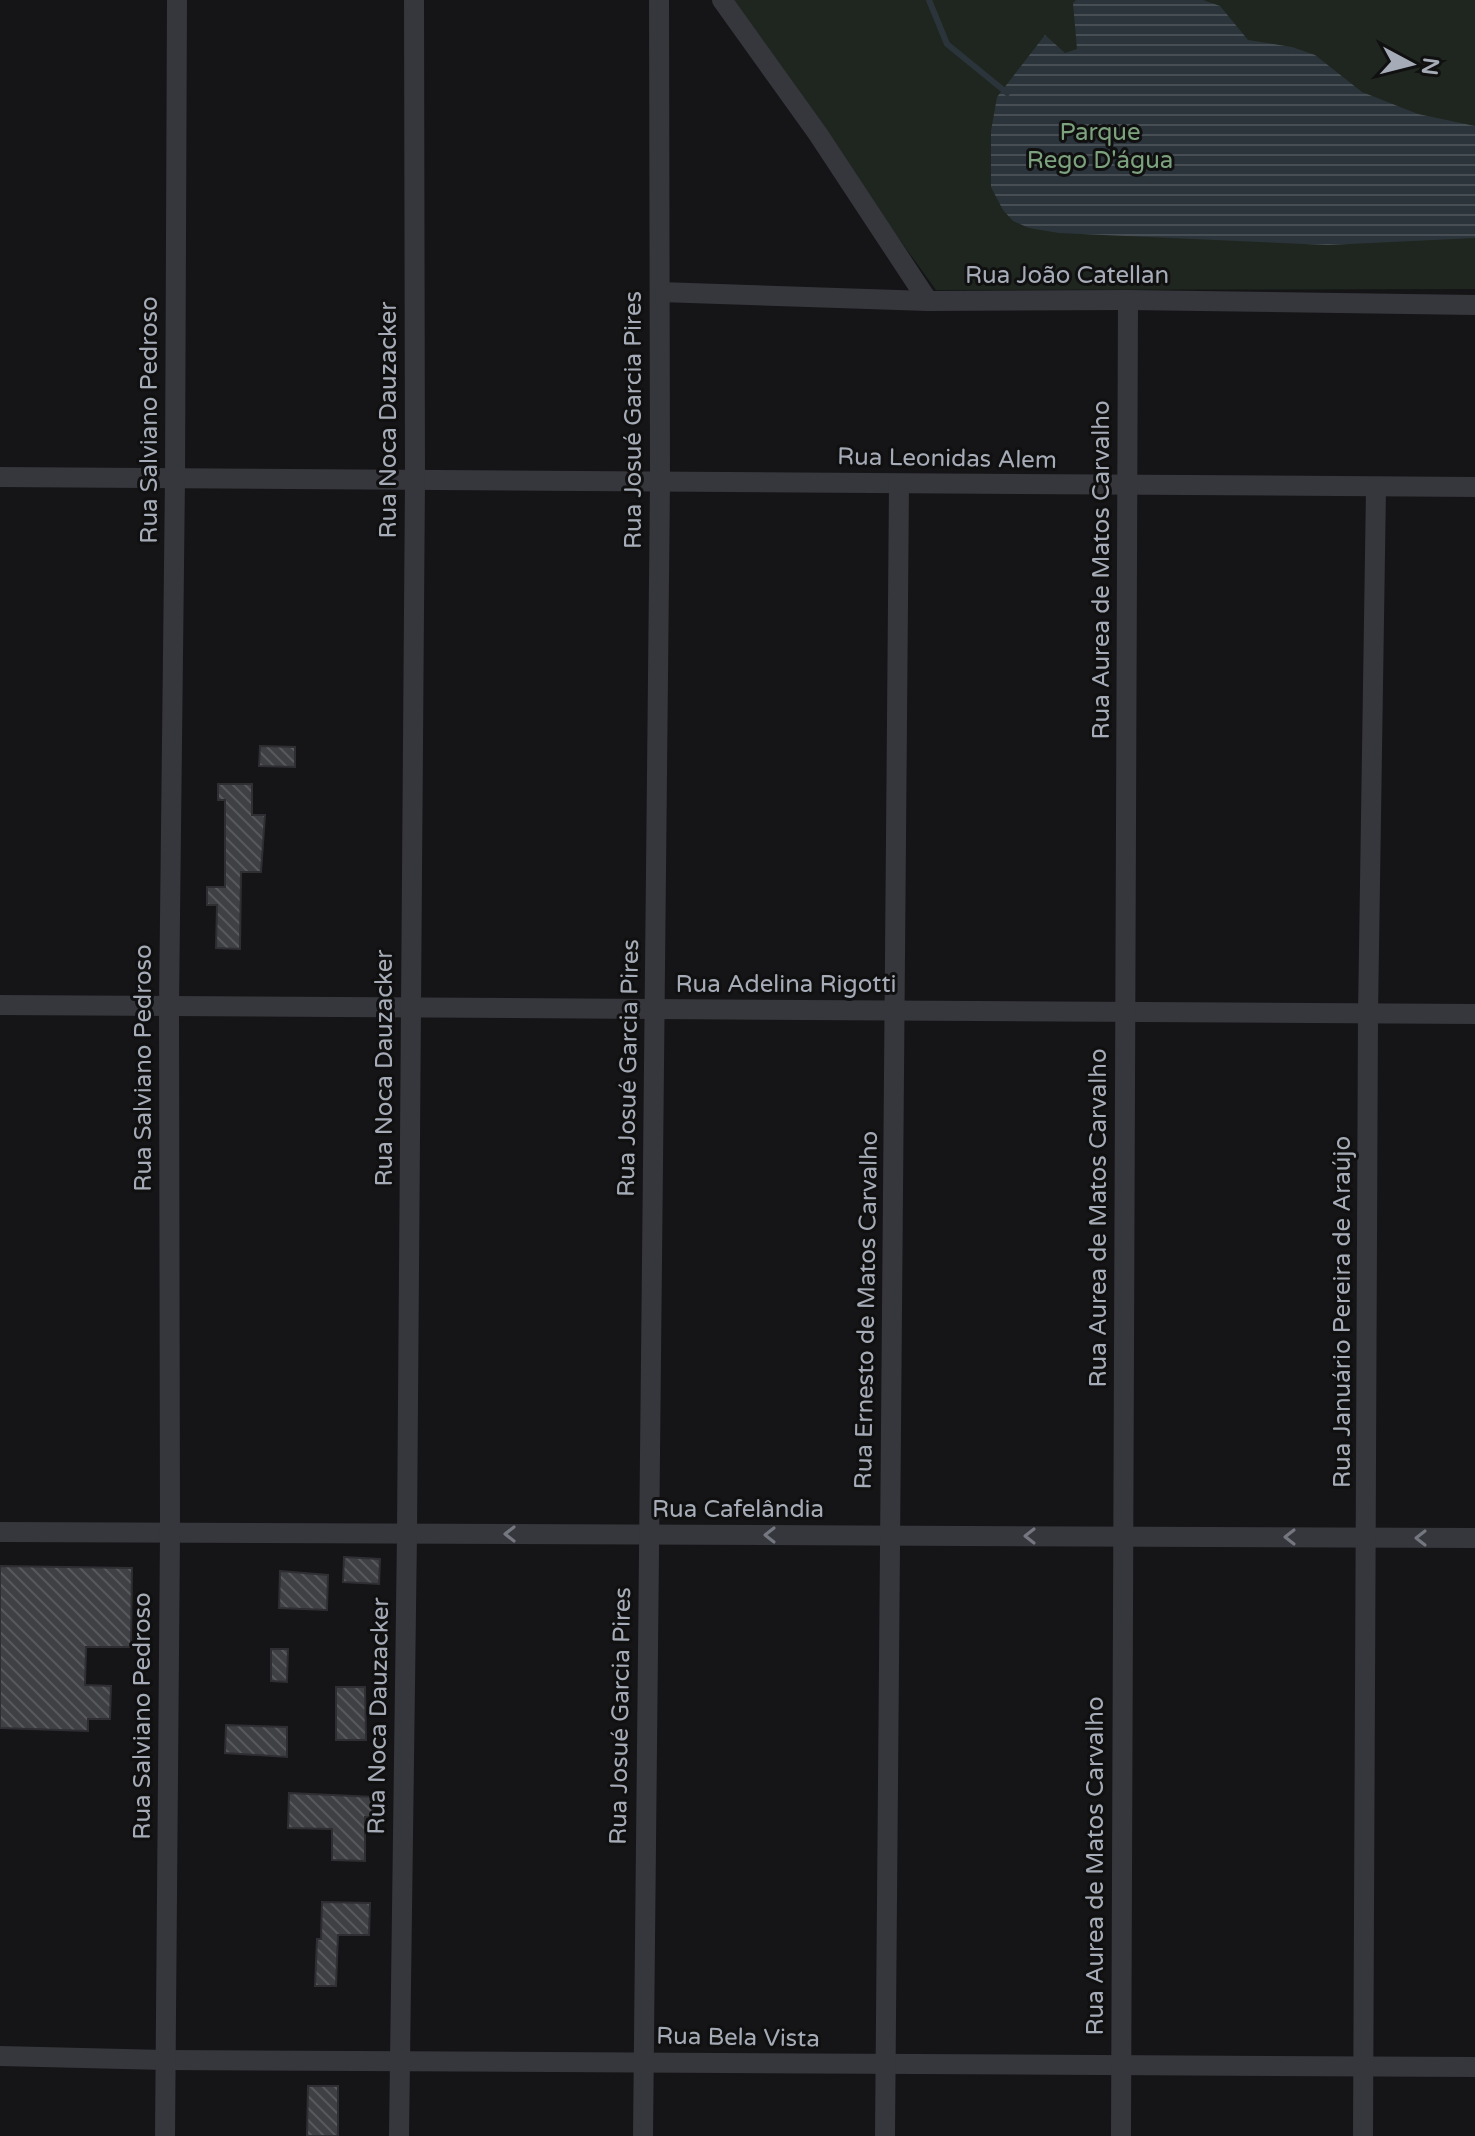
<svg xmlns="http://www.w3.org/2000/svg" width="1475" height="2136" font-family="'Varela Round',sans-serif">
<style>
.green{fill:#1f261f}
.water{fill:url(#water-rules)}
.lines{fill:none;stroke-linecap:round;stroke-linejoin:round}
.stream{stroke:#2b343a;stroke-width:6}
.building{fill:url(#building-back-hatch);stroke:#2f2f33;stroke-width:2}
.street{stroke:#36373c;stroke-width:20}
.oneway{stroke:#747780}
.labels{text-anchor:middle;stroke-width:6;stroke-linejoin:round;paint-order:stroke}
.park-label{font-size:24px;fill:#7da27e;stroke:#101011}
.street-label{font-size:24px;fill:#a6acb7;stroke:#101011}
</style>
<defs>
<pattern id="water-rules" width="6" height="5" patternUnits="userSpaceOnUse" patternTransform="scale(2)"><rect width="6" height="5" fill="#2b343a"/><path d="M0 2.5h6" fill="none" stroke="#474f54"/></pattern>
<pattern id="building-back-hatch" width="6" height="6" patternUnits="userSpaceOnUse" patternTransform="scale(2)"><rect width="6" height="6" fill="#3f4044"/><path d="M-1 5l2 2M0 0l6 6M5-1l2 2" fill="none" stroke="#58595d"/></pattern>
</defs>
<rect width="100%" height="100%" fill="#151517"/>
<path class="green" d="M726 0H1475V289L936 290Z"/>
<path class="water" d="M1076 0H1203L1220 6 1248 40 1292 47 1315 55 1362 92 1418 114 1475 126V238L1328 245 1059 233 1029 228 1013 221 1003 210 991 187V131L997 97 1045 35 1065 53 1077 49 1073 3Z"/>
<g class="lines">
<path class="stream" d="M929 0 947 44 1007 93"/>
</g>
<g class="building">
<path d="M260 746 295 747V767L259 766Z"/>
<path d="M218 784H252V815H265L261 872H241L240 949 216 948 217 905H207V887H225V800H218Z"/>
<path d="M344 1557 380 1559 379 1584 343 1582Z"/>
<path d="M0 1566 132 1568 131 1647H86L85 1685 111 1686 110 1719H88V1731L0 1728Z"/>
<path d="M280 1571 328 1575 327 1610 279 1608Z"/>
<path d="M271 1649H288L287 1682 271 1681Z"/>
<path d="M336 1687H365L366 1740H336Z"/>
<path d="M226 1725 287 1727V1757L225 1753Z"/>
<path d="M289 1793 374 1797 373 1817H365V1861L332 1860V1829L288 1828Z"/>
<path d="M322 1902 370 1903 369 1935H338L336 1986H315L317 1939H321Z"/>
<path d="M308 2086H338V2136H307Z"/>
</g>
<g class="lines">
<g class="street">
<path d="M722 0 818 134 928 301"/>
<path d="M660 292 928 301 1128 300 1475 305"/>
<path d="M0 477 1475 487"/>
<path d="M0 1005 1475 1014"/>
<path d="M0 1532 1475 1538"/>
<path d="M0 2056 165 2060 1475 2067"/>
<path d="M165 2136 170 1533 169 1006 175 478 177 0"/>
<path d="M399 2136 407 1534 415 479 414 0"/>
<path d="M643 2136 660 482 659 0"/>
<path d="M885 2136 899 484"/>
<path d="M1121 2136 1128 300"/>
<path d="M1363 2136 1368 1014 1376 488"/>
</g>
</g>
<defs><path id="oneway-chevron" d="M-2-3.5L2.5 0L-2 3.5" fill="none" stroke-width="1.6" stroke-linecap="round" stroke-linejoin="round" transform="scale(2)"/></defs>
<g class="oneway">
<use href="#oneway-chevron" transform="translate(510 1534) rotate(-180)"/>
<use href="#oneway-chevron" transform="translate(770 1535) rotate(-180)"/>
<use href="#oneway-chevron" transform="translate(1030 1536) rotate(-180)"/>
<use href="#oneway-chevron" transform="translate(1290 1537) rotate(-180)"/>
<use href="#oneway-chevron" transform="translate(1421 1538) rotate(-180)"/>
</g>
<g class="labels">
<g class="park-label">
<text x="1100" y="140">Parque<tspan x="1100" dy="28">Rego D'água</tspan></text>
</g>
<g class="street-label">
<text x="1067" y="283">Rua João Catellan</text>
<text transform="translate(149 420) rotate(-90)" y="8">Rua Salviano Pedroso</text>
<text transform="translate(388 420) rotate(-90)" y="8">Rua Noca Dauzacker</text>
<text transform="translate(633 420) rotate(-90)" y="8">Rua Josué Garcia Pires</text>
<text transform="translate(947 458) rotate(1)" y="8">Rua Leonidas Alem</text>
<text transform="translate(1101 570) rotate(-90)" y="8">Rua Aurea de Matos Carvalho</text>
<text x="786" y="992">Rua Adelina Rigotti</text>
<text transform="translate(143 1068) rotate(-90)" y="8">Rua Salviano Pedroso</text>
<text transform="translate(384 1068) rotate(-90)" y="8">Rua Noca Dauzacker</text>
<text transform="translate(628 1068) rotate(-89)" y="8">Rua Josué Garcia Pires</text>
<text transform="translate(1098 1218) rotate(-90)" y="8">Rua Aurea de Matos Carvalho</text>
<text transform="translate(866 1310) rotate(-89)" y="8">Rua Ernesto de Matos Carvalho</text>
<text transform="translate(1342 1312) rotate(-90)" y="8">Rua Januário Pereira de Araújo</text>
<text x="738" y="1517">Rua Cafelândia</text>
<text transform="translate(142 1716) rotate(-90)" y="8">Rua Salviano Pedroso</text>
<text transform="translate(378 1716) rotate(-89)" y="8">Rua Noca Dauzacker</text>
<text transform="translate(620 1716) rotate(-89)" y="8">Rua Josué Garcia Pires</text>
<text transform="translate(1095 1866) rotate(-90)" y="8">Rua Aurea de Matos Carvalho</text>
<text transform="translate(738 2037) rotate(1)" y="8">Rua Bela Vista</text>
</g>
</g>
<g transform="translate(1411 64) rotate(97)" stroke="#101011" stroke-width="6" paint-order="stroke">
<path d="M0-6L14 30L0 20L-14 30Z" fill="#a6acb7"/>
<text y="-12" font-size="22" font-weight="bold" text-anchor="middle" fill="#a6acb7">N</text>
</g>
</svg>
